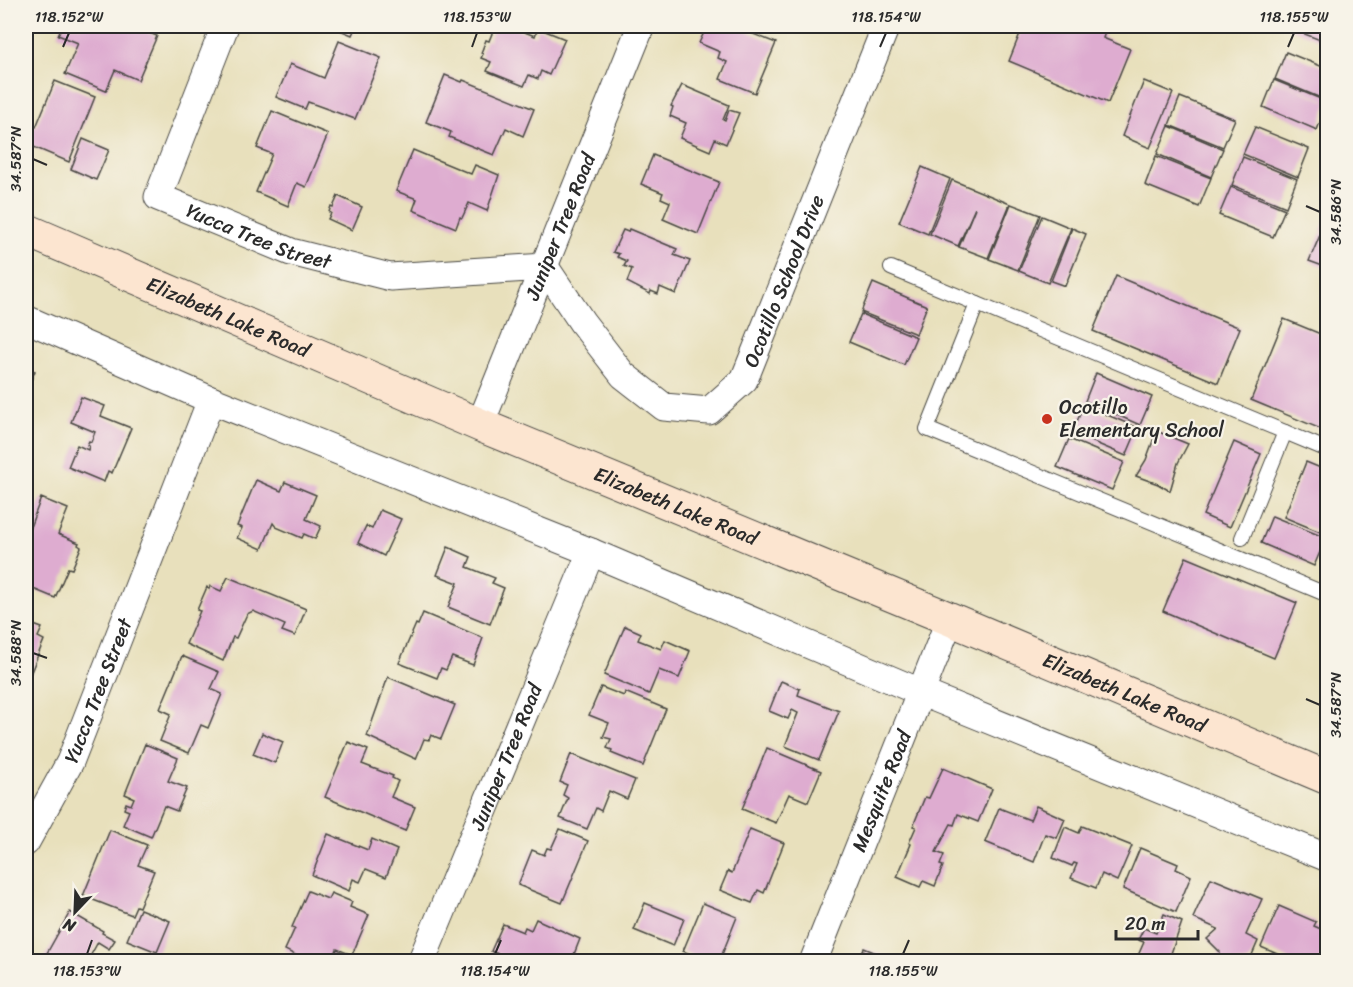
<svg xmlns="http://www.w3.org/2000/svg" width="1353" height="987" font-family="Sriracha,sans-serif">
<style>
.building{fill:#deacd0}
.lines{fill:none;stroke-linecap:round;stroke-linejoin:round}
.service-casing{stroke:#474641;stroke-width:16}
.minor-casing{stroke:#474641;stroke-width:29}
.secondary-casing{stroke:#474641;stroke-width:35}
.service{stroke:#fff;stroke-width:14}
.minor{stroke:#fff;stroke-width:27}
.secondary{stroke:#fce5d0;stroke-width:33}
.ticks{fill:none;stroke:#2b2b2b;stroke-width:2}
.poi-dot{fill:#c8321e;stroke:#f7f3e8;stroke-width:2}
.labels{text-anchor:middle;stroke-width:4.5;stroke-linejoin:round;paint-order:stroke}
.street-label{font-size:20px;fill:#2b2b2b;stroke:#f7f3e8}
.poi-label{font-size:20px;fill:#2b2b2b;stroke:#f7f3e8;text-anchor:start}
.neatline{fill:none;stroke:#2b2b2b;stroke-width:2}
.ticks-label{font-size:15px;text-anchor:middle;fill:#2b2b2b}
</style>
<rect width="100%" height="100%" fill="#f7f3e8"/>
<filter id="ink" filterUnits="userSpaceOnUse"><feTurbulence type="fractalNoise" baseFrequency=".0167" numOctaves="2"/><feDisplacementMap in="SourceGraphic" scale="12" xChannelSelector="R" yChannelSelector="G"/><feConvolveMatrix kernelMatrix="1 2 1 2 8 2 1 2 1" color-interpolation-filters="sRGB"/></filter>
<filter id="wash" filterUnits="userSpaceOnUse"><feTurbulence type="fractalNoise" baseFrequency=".008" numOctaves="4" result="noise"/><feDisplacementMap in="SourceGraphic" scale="24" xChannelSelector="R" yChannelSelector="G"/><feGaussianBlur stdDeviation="1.35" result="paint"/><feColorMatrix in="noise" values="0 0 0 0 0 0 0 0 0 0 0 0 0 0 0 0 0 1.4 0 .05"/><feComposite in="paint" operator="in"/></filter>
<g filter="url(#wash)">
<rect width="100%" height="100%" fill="#e8e0bc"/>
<g id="blocks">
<g class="building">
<path d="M62 26H132L157 36 138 80 115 70 106 91 65 74 78 43 58 35Z"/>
<path d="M330 26H356L352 35Z"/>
<path d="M495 26H509L535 36 538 28 565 39 549 75 541 71 538 79 529 75 524 86 487 71 491 62 481 58 483 54 481 53 486 40 489 41Z"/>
<path d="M707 26H733L776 43 755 93 720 79 727 62 718 58 720 52 699 43Z"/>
<path d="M1023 26H1107L1103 38 1130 49 1108 103 1009 61Z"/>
<path d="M1284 26H1328V43Z"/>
<path d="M339 41 381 58 355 119 308 102 305 109 276 97 290 64 324 78Z"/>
<path d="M1286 52 1328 69V101L1275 79Z"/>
<path d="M445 75 462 82 463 80 534 109 523 136 506 128 494 155 449 137 451 132 426 122Z"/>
<path d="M1274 80 1328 102 1317 130 1263 107Z"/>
<path d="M55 81 95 97 69 162 29 145V143L26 141V135L30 124 36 127Z"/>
<path d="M1144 81 1173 93 1150 148 1122 136Z"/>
<path d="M682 85 729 105 723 120 725 121 729 110 739 113 726 144 715 139 710 151 680 138 686 123 670 116 673 107 671 106Z"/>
<path d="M1180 97 1235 119 1223 147 1169 125Z"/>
<path d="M272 111 328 134 306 187 297 183 288 206 256 192 272 154 257 148Z"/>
<path d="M1169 126 1223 149 1211 177 1157 154Z"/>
<path d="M1255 127 1309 149 1298 177 1243 154Z"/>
<path d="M83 139 109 150 96 180 71 169Z"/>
<path d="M413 150 471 174 475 165 499 175 487 211 469 203 462 218 460 217 456 228 413 210 417 199 396 191Z"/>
<path d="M653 155 719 182 698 234 663 219 670 202 661 198 663 193 641 184Z"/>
<path d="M1156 156 1211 178 1199 207 1145 185Z"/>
<path d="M1243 157 1297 179 1286 207 1232 185Z"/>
<path d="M922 167 950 179 928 234 899 222Z"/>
<path d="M952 180 1010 204 988 258 959 247 975 208 958 246 930 234Z"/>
<path d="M1231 187 1285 209 1273 237 1219 215Z"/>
<path d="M338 196 362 207 352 230 328 219 331 213 329 212 331 206 333 207Z"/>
<path d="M1011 204 1040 215 1018 270 989 259Z"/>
<path d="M1042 216 1071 228 1048 283 1019 271Z"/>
<path d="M1327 216H1328V233L1321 231Z"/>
<path d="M1072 228 1086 234 1065 286 1051 281Z"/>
<path d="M629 229 677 249 674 255 690 261 676 294 660 287 658 294 651 291 650 294 627 282 632 269 624 266 627 261 617 257 619 254 613 252 623 230 628 232Z"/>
<path d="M1321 233 1328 235V268L1309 261Z"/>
<path d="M1116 276 1240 328 1218 383 1093 331Z"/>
<path d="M873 283 927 306 916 334 861 312Z"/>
<path d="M861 314 916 337 904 365 849 342Z"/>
<path d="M1284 319 1328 337V432L1251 400Z"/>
<path d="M26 368 35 371 26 393Z"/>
<path d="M1096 373 1152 397 1140 425 1085 401Z"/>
<path d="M81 397 105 406 101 416 131 428 112 473 108 471 104 482 68 467 77 445 88 450 89 446 87 445 89 441 91 442 95 432 71 422Z"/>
<path d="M1084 405 1138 428 1126 456 1072 433Z"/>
<path d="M1154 430 1188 444 1178 463 1170 491 1158 484 1136 476 1146 460 1154 438Z"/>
<path d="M1069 439 1124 462 1112 490 1057 467Z"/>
<path d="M1234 442 1261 454 1230 527 1203 515Z"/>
<path d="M1306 462 1328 471V529L1325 534 1284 517Z"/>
<path d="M256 480 281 491 285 482 316 495 306 519 321 526 315 539 304 534 302 538 276 527 273 523 262 549 237 538 242 528 237 526Z"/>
<path d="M41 498 68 509 58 534 79 543 78 545 81 547 72 569 68 568 55 598 26 586V567L29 559 26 557V538Z"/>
<path d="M380 510 401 519 384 556 358 543 366 526 372 529Z"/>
<path d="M1272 516 1326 538 1314 566 1261 543Z"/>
<path d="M448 547 471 557 467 567 495 578 492 583 504 588 490 624 448 607 458 583 437 575Z"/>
<path d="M1186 557 1297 603 1274 658 1163 611Z"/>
<path d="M228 577 306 609 295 636 282 631 285 625 253 611 247 614 236 638 233 637 223 661 186 644 200 611 197 610 207 587 209 589 210 586 221 591Z"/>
<path d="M26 606 33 608 28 623 42 628 38 637 44 640 27 682 26 681Z"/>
<path d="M423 613 483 638 473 665 452 657 446 670 441 668 437 678 399 663 416 624 418 625Z"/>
<path d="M625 626 641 633 638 640 661 649 665 640 690 651 679 678 659 670 649 694 604 675Z"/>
<path d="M182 656 219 672 211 689 222 694 208 728 201 725 189 753 160 741 171 714 160 709Z"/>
<path d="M388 677 455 705 441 739 431 735 429 740 424 739 416 759 367 736Z"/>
<path d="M781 681 800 689 798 695 839 711 819 760 785 746 798 713 792 710 788 719 769 711Z"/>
<path d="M601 687 624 696 625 692 666 709 643 766 611 753 612 750 607 748 611 739 603 737 609 723 589 715Z"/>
<path d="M262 733 283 742 275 763 253 754Z"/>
<path d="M348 742 368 750 362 764 393 776 392 778 398 781 391 797 415 807 405 831 325 797Z"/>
<path d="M145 744 178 758 168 781 187 788 177 811 164 806 151 837 123 825 129 811 124 809 126 803 131 805 134 798 125 794Z"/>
<path d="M767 748 821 771 808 802 789 794 776 823 742 809Z"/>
<path d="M571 754 635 780 627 799 609 791 601 811 596 808 587 829 560 818 568 798 563 795 567 785 560 782Z"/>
<path d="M943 768 992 789 978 822 958 814 954 825 951 824 936 852 944 855 940 865 943 866 935 886 923 881 920 887 897 877 911 844 909 843 916 827 913 826 925 797 929 798Z"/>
<path d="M1036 806 1065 819 1057 838 1045 834 1034 862 985 842 999 808 1030 820Z"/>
<path d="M1082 826 1132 846 1117 881 1102 874 1096 888 1071 878 1077 864 1074 863 1072 866 1053 858 1065 827 1079 833Z"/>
<path d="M560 829 588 841 562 903 518 885 532 850 544 855 547 848 551 849Z"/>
<path d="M750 829 784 843 764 893 758 890 752 903 720 890 728 871 732 873Z"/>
<path d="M110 830 147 845 138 865 154 871 139 907 136 906 132 915 83 896Z"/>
<path d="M328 834 368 850 372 839 397 850 386 877 366 869 360 882 353 879 349 891 312 875Z"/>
<path d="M1140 848 1178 864 1176 869 1191 876 1176 912 1123 889Z"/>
<path d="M1211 878 1262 899 1246 935 1258 941 1249 962H1216L1220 952 1207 939 1218 929 1193 918Z"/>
<path d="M308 891 328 899 331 893 352 902 350 907 369 915 352 955 337 949 332 962H309L285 950 295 928 292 927Z"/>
<path d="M645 903 684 919 673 946 634 930Z"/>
<path d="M703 903 737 917 719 962H709L683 951Z"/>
<path d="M1279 906 1316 922 1314 926 1328 932V939L1318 962H1288L1289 959 1261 947Z"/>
<path d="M140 909 170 921 157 952 127 940Z"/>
<path d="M70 912 103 931 102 933 115 940 109 949 98 942 87 962H42Z"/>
<path d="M1164 914 1182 922 1168 962H1145L1137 958 1144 942 1138 940 1144 928 1156 933Z"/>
<path d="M536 919 580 939 571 962H517L491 951 503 924 523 932 525 927 531 930Z"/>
<path d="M864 948 896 961V962H859Z"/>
</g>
</g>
</g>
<g filter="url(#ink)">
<use href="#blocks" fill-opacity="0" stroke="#474641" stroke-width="1.5"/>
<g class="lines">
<defs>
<g id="service">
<path d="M891 268 1328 450"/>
<path d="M977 304 927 429 1328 595"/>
<path d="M1242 538 1285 432"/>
</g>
<g id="minor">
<path id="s1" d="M225 26 158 197 291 252 390 277 545 267 582 322 623 375 664 407 709 411 744 380 886 26"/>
<path d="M26 319 211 400 591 552 920 692 1328 858"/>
<path id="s2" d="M480 425 641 26"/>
<path id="s3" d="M26 842 70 762 211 400"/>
<path id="s4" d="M421 962 591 552"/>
<path id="s5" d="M813 962 950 619"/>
</g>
<g id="secondary">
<path id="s6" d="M26 230 480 425 950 619 1328 778"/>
</g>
</defs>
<use href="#service" class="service-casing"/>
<use href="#minor" class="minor-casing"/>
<use href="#secondary" class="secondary-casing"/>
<use href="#service" class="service"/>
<use href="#minor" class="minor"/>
<use href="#secondary" class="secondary"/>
</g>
</g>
<path class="ticks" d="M63 47 69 33M472 47 477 33M880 47 886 33M1288 47 1294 33M33 159 47 165M1306 206 1320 212M33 653 47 658M1306 699 1320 705M87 954 92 940M495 954 501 940M903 954 909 940"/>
<circle class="poi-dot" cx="1047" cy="419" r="6"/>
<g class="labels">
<g class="street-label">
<text dy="7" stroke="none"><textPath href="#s2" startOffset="214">Juniper Tree Road</textPath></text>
<text dy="7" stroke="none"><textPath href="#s1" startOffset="292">Yucca Tree Street</textPath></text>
<text dy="7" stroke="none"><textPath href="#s1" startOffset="969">Ocotillo School Drive</textPath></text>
<text dy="7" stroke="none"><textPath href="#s6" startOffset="220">Elizabeth Lake Road</textPath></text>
<text dy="7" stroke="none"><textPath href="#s6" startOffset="706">Elizabeth Lake Road</textPath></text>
<text dy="7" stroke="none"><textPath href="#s3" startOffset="168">Yucca Tree Street</textPath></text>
<text dy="7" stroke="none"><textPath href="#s6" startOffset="1192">Elizabeth Lake Road</textPath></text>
<text dy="7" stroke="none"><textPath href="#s4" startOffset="222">Juniper Tree Road</textPath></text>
<text dy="7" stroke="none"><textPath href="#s5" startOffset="184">Mesquite Road</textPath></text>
</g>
<g class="poi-label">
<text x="1059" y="414">Ocotillo<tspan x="1059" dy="23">Elementary School</tspan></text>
</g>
</g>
<rect width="1353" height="987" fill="none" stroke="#f7f3e8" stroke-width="66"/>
<g transform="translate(75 912) rotate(203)" stroke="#f7f3e8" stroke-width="4.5" paint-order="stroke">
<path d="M0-4.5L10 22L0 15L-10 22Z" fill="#2b2b2b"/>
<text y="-9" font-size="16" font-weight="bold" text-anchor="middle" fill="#2b2b2b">N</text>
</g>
<path d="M1116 930v9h82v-9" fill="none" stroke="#2b2b2b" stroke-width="3"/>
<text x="1125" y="930" font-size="18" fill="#2b2b2b" stroke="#f7f3e8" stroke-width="4.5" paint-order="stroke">20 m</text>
<rect x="33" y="33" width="1287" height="921" class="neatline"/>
<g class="ticks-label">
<text x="69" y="22">118.152°W</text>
<text x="477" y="22">118.153°W</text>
<text x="886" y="22">118.154°W</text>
<text x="1294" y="22">118.155°W</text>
<text transform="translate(16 159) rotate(-90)" y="5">34.587°N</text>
<text transform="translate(1336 212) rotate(-90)" y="5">34.586°N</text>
<text transform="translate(16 653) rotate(-90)" y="5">34.588°N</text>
<text transform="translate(1336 705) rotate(-90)" y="5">34.587°N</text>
<text x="87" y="976">118.153°W</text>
<text x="495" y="976">118.154°W</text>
<text x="903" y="976">118.155°W</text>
</g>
</svg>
